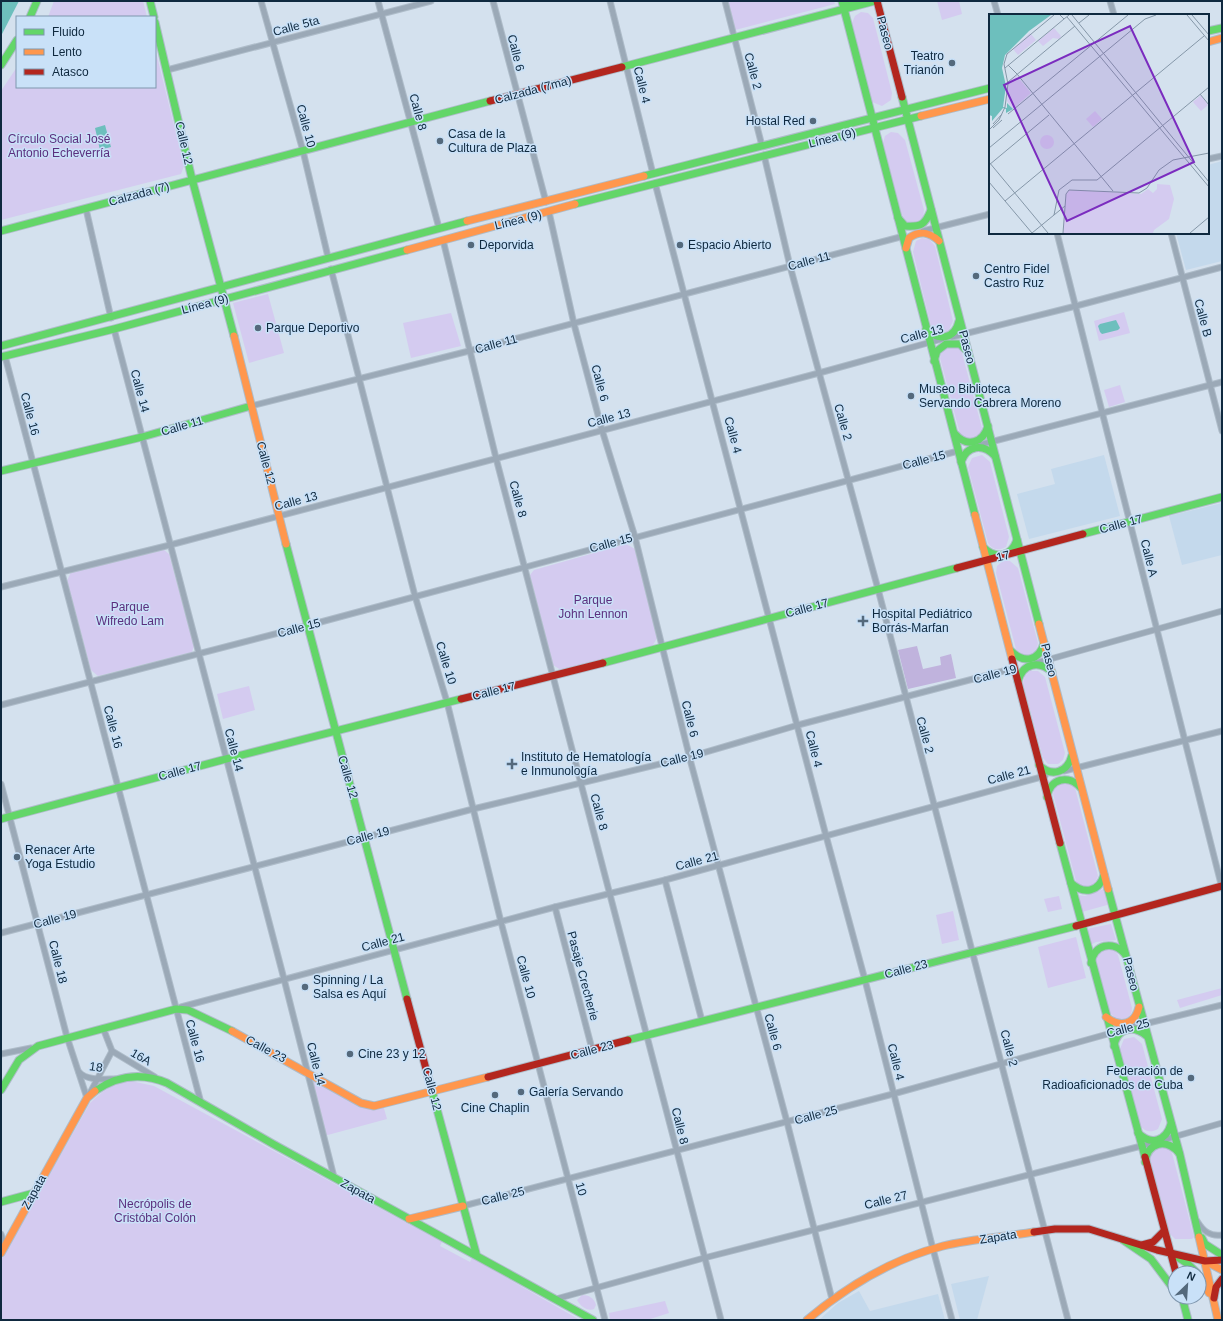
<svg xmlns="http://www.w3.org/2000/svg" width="1223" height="1321" font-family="Helvetica,sans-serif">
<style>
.built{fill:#c4d9ec}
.green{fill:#d4cbf0}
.forest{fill:#c0b3dd}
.water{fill:#6dbfbd}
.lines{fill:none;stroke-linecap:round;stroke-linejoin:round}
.street-casing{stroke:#aebcc9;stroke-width:7}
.fast-casing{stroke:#aebcc9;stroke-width:9}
.slow-casing{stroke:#aebcc9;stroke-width:9}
.jam-casing{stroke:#aebcc9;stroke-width:9}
.street{stroke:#9ba9b7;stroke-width:5}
.fast{stroke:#63d668;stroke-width:7}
.slow{stroke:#ff974d;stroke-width:7}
.jam{stroke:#b3261e;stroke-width:7}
.poi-dot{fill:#54697c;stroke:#c9e1f8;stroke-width:1.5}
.labels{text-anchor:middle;stroke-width:3;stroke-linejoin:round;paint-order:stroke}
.street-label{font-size:12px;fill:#0f293f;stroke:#c9e1f8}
.poi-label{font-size:12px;fill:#0f293f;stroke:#c9e1f8;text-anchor:start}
.park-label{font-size:12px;fill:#5b2f7e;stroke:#c9e1f8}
.inset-road{fill:none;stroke:#8597a8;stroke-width:1}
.view{fill:#7b2cbf;fill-opacity:0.15;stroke:#7b2cbf;stroke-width:2}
.inset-edge{fill:none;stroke:#0f293f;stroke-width:2}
</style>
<rect width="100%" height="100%" fill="#d4e1ee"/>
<g class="built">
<path d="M1222 161V261L1186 270 1176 233H1208V165Z"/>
<path d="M1104 455 1120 516 1029 539 1017 494 1055 484 1051 469Z"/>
<path d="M1222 503V555L1182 565 1169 516Z"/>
<path d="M989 1276 977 1320H960L951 1284Z"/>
<path d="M859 1291 870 1311 938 1294 945 1320H819L838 1303Z"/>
</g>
<g class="green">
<path d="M54 1H143L147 17H48Z"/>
<path d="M728 1H834L835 4 735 30Z"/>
<path d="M937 1H959L962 14 942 20Z"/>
<path d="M861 12 868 13 873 18 892 93 891 100 882 106 872 102 852 23 855 16Z"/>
<path d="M155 48 184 166 181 174 1 220V91L17 67V87H155Z"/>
<path d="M891 132 898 133 905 140 924 210 923 217 915 224 908 223 902 215 883 143 885 136Z"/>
<path d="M922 238 929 239 935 246 953 321 949 330C942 334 936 333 931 326L913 252 916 241Z"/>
<path d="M268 294 284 353 249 363 233 303Z"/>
<path d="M1124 312 1130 333 1099 341 1094 321Z"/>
<path d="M451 313 461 346 411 358 403 323Z"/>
<path d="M951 346 958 347 962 353 982 428 980 435 972 440 962 437 960 434 940 358 942 351Z"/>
<path d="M1120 385 1125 402 1109 407 1104 390Z"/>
<path d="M982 455 990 462 1009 537 1006 547C999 551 992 550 988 543L968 467 972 458Z"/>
<path d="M626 544 635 549 657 638 653 645 561 670 553 665 530 575 534 570Z"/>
<path d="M164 550 169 554 194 646 192 652 98 676 91 670 67 581 71 572Z"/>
<path d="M1003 561H1010L1018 568 1038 643C1037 651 1032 656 1024 655L1016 649 996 573 997 566Z"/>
<path d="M1030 671H1038L1045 677 1065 753 1063 760 1058 764H1048L1043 758 1023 683 1025 676Z"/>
<path d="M249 686 255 710 223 719 217 694Z"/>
<path d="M1064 781 1074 785 1075 788 1098 876 1094 885C1087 888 1081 888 1076 881L1053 794 1055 787Z"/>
<path d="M1104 889 1108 903 1107 905 1082 912 1080 911 1078 895 1085 896Z"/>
<path d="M1059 896 1062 909 1048 912 1044 899Z"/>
<path d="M953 911 959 940 942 944 936 915Z"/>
<path d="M1111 924 1116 940 1096 942 1089 946 1086 929Z"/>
<path d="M1076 937 1086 978 1048 988 1038 947Z"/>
<path d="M1107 948 1114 950 1118 955 1132 1008C1132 1016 1127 1020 1118 1020L1110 1013 1096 960 1098 953Z"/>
<path d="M1222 988V995L1180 1008 1177 1000Z"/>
<path d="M1134 1037 1142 1044 1162 1119 1158 1129C1151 1133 1144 1132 1140 1125L1120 1049 1124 1039Z"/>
<path d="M307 1072 356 1101 383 1105 387 1119 324 1136Z"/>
<path d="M131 1081 154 1086 442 1242 440 1246 470 1262 472 1258 580 1320H1V1260L90 1103C102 1091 114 1083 131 1081Z"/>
<path d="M1161 1146 1168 1148 1172 1153 1194 1237 1192 1239H1175L1170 1234 1150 1159 1154 1149Z"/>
<path d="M582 1295C589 1295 594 1298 596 1305L594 1309C588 1312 580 1306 577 1300Z"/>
<path d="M665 1301 669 1313 647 1320H610L609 1313Z"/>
</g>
<path class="forest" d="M917 646 923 669 941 665 940 657 951 654 956 678 908 689 898 650Z"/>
<g class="water">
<path d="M1 1H19L1 36Z"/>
<path d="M105 125 111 147 100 150 95 128Z"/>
<path d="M1116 320 1120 328 1118 330 1102 334 1100 332 1098 326 1100 324Z"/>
</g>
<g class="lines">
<defs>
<g id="street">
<path d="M261 1 303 151 328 257"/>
<path d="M378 1 439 228"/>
<path d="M493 1 546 202"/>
<path d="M610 1 653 174"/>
<path d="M725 1 762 146"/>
<path d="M994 1 998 15"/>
<path d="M1110 1 1114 15"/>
<path d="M167 70 431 1"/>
<path d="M764 155 790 266 878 589 1068 1320"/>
<path d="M1208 159 1222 156"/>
<path d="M655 183 825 832 865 980 933 1249 952 1320"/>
<path d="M86 209 111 318"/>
<path d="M549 212 574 324 602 430 635 537 691 763 787 1122 832 1299"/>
<path d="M923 231 990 214"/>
<path d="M1057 233 1222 888"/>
<path d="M1171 233 1222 431"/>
<path d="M443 240 496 458 721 1320"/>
<path d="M331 269 415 596 447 702 501 922 605 1320"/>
<path d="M114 329 284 979 334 1177"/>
<path d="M952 337 1076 306 1222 267"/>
<path d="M5 356 201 1103"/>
<path d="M251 406 469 351 904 236"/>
<path d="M979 445 1222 382"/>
<path d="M1 587 170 545 819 373 942 339"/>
<path d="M1036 663 1222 611"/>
<path d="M1 705 317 623 958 451"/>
<path d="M1064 771 1222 731"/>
<path d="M1 784 67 1037 87 1098"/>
<path d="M665 880 702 1021"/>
<path d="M555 907 592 1049"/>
<path d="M1 933 473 809 689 757 798 725 1015 668"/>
<path d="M181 1007 555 907 665 880 1045 776"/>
<path d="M1132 1027 1222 1005"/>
<path d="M103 1028 112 1051 155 1077"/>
<path d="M1 1054 31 1048"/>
<path d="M79 1072C87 1081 104 1079 115 1079"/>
<path d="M90 1093 112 1051"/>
<path d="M1163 1140 1222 1123"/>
<path d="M463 1206 893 1094 1122 1030"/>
<path d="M1197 1221C1203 1231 1210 1237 1222 1235"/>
<path d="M1 1234 5 1247"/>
<path d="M556 1299 704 1258 1153 1143"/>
</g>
<g id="fast">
<path d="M150 1 154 17"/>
<path d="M842 1 975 515"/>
<path d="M844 1 856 5 867 1"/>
<path d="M30 17 37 1"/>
<path d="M155 22 192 179 234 336"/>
<path d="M1208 31 1222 28"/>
<path d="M1 65 17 40"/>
<path d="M622 67 875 1"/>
<path d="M902 97 1039 624"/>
<path d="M644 176 990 88"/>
<path d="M575 204 921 116"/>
<path d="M898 218 905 226C921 227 925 225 931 210"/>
<path d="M1 231 490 101"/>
<path d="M926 329C938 342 955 339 959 321"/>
<path d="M1 346 467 221"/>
<path d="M1 357 114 329 407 250"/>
<path d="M934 361 937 351 946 344H960L968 352"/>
<path d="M955 434C967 448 983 443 988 426"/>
<path d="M961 462C967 445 983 443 995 456"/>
<path d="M1 471 142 437 251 406"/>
<path d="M1083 534 1222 497"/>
<path d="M286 544 407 999"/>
<path d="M983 547C996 560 1011 557 1017 540"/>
<path d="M1011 651C1024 664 1039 661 1044 643"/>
<path d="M603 663 957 568"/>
<path d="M1018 681C1023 663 1039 660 1052 672"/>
<path d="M1039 765C1052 778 1068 772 1072 755"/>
<path d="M1047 797C1050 778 1069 774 1081 788"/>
<path d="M1 819 226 759 461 699"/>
<path d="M1060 843 1145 1157"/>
<path d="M1071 883C1084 895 1099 892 1104 875"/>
<path d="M1108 889 1180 1155 1199 1237"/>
<path d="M1091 963C1094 944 1113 940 1125 954"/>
<path d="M628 1040 1076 926"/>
<path d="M1114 1046C1117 1027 1134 1025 1147 1036"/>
<path d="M1 1090 19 1060 38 1046 176 1009 188 1010 232 1031"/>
<path d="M95 1091C118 1075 141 1072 167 1083L273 1144 593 1320"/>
<path d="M432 1091 476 1253"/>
<path d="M1138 1133C1151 1146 1166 1141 1171 1124"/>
<path d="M1145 1162C1148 1142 1166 1138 1179 1153"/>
<path d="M1 1202 34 1193"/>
<path d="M1202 1238 1205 1244 1222 1255"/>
<path d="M1123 1240 1151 1259 1175 1291"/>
<path d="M1170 1252 1188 1264 1197 1273"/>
<path d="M1182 1297 1188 1320"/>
</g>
<g id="slow">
<path d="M1208 42 1222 38"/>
<path d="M921 116 990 99"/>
<path d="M467 221 644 176"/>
<path d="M906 248 909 238C920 230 929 232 939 241"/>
<path d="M407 250 575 204"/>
<path d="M234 336 286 544"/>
<path d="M975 515 1012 659"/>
<path d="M1039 624 1108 889"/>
<path d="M1106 1017C1120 1028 1135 1025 1139 1007"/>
<path d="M232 1031 361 1103 374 1106 488 1077"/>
<path d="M409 1219 463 1206"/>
<path d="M1199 1237 1218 1320"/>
<path d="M1 1253 87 1098 95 1091"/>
<path d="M1205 1261 1222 1270"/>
<path d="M1199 1276 1209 1293"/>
<path d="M807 1320C846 1287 892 1259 943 1246 972 1239 1004 1237 1034 1232"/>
</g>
<g id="jam">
<path d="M877 1 902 97"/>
<path d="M490 101 622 67"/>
<path d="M957 568 1083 534"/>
<path d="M1012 659 1060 843"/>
<path d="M461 699 603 663"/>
<path d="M1076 926 1222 886"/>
<path d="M407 999 432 1091"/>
<path d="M488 1077 628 1040"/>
<path d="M1145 1157 1176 1273"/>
<path d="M1034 1232 1055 1229H1089L1157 1250 1205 1261 1222 1260"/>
<path d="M1142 1245 1153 1242 1164 1231"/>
<path d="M1214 1298 1216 1287 1222 1279"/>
</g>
</defs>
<use href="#street" class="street-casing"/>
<use href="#fast" class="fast-casing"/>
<use href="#slow" class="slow-casing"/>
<use href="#jam" class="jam-casing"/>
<use href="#street" class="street"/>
<use href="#fast" class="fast"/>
<use href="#slow" class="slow"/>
<use href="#jam" class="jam"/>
</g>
<g class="poi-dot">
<circle cx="952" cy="63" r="4"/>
<circle cx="813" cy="121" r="4"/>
<circle cx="440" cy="141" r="4"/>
<circle cx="471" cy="245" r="4"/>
<circle cx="680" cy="245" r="4"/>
<circle cx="976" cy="276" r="4"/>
<circle cx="258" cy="328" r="4"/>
<circle cx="911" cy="396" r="4"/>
<path d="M861 615h4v4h4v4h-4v4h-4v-4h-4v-4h4z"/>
<path d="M510 758h4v4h4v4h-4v4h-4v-4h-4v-4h4z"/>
<circle cx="17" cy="857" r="4"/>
<circle cx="305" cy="987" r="4"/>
<circle cx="350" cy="1054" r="4"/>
<circle cx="1191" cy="1078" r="4"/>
<circle cx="521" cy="1092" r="4"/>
<circle cx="495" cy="1095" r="4"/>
</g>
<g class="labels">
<g class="street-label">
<text transform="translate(296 26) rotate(-15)" y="4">Calle 5ta</text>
<text transform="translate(885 33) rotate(75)" y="4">Paseo</text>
<text transform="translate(516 53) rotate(76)" y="4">Calle 6</text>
<text transform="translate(753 71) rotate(75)" y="4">Calle 2</text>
<text transform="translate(642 85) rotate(76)" y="4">Calle 4</text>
<text transform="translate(533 90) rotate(-15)" y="4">Calzada (7ma)</text>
<text transform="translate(418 112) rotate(75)" y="4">Calle 8</text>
<text transform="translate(306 126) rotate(75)" y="4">Calle 10</text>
<text transform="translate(832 138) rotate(-14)" y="4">Línea (9)</text>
<text transform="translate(184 143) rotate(77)" y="4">Calle 12</text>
<text transform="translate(139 194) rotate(-15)" y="4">Calzada (7)</text>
<text transform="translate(518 220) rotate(-14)" y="4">Línea (9)</text>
<text transform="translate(809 261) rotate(-15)" y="4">Calle 11</text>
<text transform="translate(205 304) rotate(-15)" y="4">Línea (9)</text>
<text transform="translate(1203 318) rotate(75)" y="4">Calle B</text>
<text transform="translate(922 334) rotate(-15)" y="4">Calle 13</text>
<text transform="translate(496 344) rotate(-15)" y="4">Calle 11</text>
<text transform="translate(967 347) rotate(75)" y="4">Paseo</text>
<text transform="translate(600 383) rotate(75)" y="4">Calle 6</text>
<text transform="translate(140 391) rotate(75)" y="4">Calle 14</text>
<text transform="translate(30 414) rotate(75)" y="4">Calle 16</text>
<text transform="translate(609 418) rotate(-15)" y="4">Calle 13</text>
<text transform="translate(843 422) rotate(74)" y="4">Calle 2</text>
<text transform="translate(182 426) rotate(-16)" y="4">Calle 11</text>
<text transform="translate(733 435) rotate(75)" y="4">Calle 4</text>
<text transform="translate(924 460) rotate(-15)" y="4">Calle 15</text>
<text transform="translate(266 463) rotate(75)" y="4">Calle 12</text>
<text transform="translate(518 499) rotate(75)" y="4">Calle 8</text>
<text transform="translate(296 501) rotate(-15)" y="4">Calle 13</text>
<text transform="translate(1121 524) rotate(-15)" y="4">Calle 17</text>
<text transform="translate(611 543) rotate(-15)" y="4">Calle 15</text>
<text transform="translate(1003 556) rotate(-14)" y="4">17</text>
<text transform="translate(1149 558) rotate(76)" y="4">Calle A</text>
<text transform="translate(807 608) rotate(-15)" y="4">Calle 17</text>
<text transform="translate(299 628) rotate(-15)" y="4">Calle 15</text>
<text transform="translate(1049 660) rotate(76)" y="4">Paseo</text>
<text transform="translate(446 663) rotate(73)" y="4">Calle 10</text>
<text transform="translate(995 674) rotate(-15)" y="4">Calle 19</text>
<text transform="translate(494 691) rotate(-14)" y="4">Calle 17</text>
<text transform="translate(690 719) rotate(76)" y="4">Calle 6</text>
<text transform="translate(113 727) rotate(75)" y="4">Calle 16</text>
<text transform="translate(925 735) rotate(75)" y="4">Calle 2</text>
<text transform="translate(814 749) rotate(76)" y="4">Calle 4</text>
<text transform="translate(234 750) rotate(75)" y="4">Calle 14</text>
<text transform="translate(682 758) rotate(-14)" y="4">Calle 19</text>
<text transform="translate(180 771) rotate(-15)" y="4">Calle 17</text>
<text transform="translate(1009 775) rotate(-15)" y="4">Calle 21</text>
<text transform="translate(348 777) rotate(74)" y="4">Calle 12</text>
<text transform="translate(599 812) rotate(75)" y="4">Calle 8</text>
<text transform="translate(368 836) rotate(-15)" y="4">Calle 19</text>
<text transform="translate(697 861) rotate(-15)" y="4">Calle 21</text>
<text transform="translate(55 919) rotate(-15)" y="4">Calle 19</text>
<text transform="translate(383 942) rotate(-15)" y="4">Calle 21</text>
<text transform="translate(58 962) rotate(76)" y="4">Calle 18</text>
<text transform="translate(906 969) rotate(-15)" y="4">Calle 23</text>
<text transform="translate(1131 974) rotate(76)" y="4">Paseo</text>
<text transform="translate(583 976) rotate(75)" y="4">Pasaje Crecherie</text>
<text transform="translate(526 977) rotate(75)" y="4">Calle 10</text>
<text transform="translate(1128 1028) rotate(-15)" y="4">Calle 25</text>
<text transform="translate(773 1032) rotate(75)" y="4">Calle 6</text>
<text transform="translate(195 1041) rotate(75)" y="4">Calle 16</text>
<text transform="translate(1009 1048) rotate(75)" y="4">Calle 2</text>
<text transform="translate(266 1049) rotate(28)" y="4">Calle 23</text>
<text transform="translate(592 1050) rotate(-15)" y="4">Calle 23</text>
<text transform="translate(141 1057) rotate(30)" y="4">16A</text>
<text transform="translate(896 1062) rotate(76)" y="4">Calle 4</text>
<text transform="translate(316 1064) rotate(76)" y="4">Calle 14</text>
<text transform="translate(96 1067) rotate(8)" y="4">18</text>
<text transform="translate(432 1089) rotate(75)" y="4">Calle 12</text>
<text transform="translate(816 1115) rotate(-15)" y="4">Calle 25</text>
<text transform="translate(680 1126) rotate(76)" y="4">Calle 8</text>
<text transform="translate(581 1189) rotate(75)" y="4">10</text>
<text transform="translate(358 1191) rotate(29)" y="4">Zapata</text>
<text transform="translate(34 1192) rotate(-61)" y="4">Zapata</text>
<text transform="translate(503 1196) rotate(-14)" y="4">Calle 25</text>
<text transform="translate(886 1200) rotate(-14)" y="4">Calle 27</text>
<text transform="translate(998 1237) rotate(-9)" y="4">Zapata</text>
</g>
<g class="poi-label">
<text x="944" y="60" text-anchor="end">Teatro<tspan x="944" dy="14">Trianón</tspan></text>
<text x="805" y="125" text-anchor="end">Hostal Red</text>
<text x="448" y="138">Casa de la<tspan x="448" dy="14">Cultura de Plaza</tspan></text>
<text x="479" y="249">Deporvida</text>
<text x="688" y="249">Espacio Abierto</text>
<text x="984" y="273">Centro Fidel<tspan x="984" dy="14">Castro Ruz</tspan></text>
<text x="266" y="332">Parque Deportivo</text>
<text x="919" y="393">Museo Biblioteca<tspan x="919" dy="14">Servando Cabrera Moreno</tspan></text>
<text x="872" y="618">Hospital Pediátrico<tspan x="872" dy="14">Borrás-Marfan</tspan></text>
<text x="521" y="761">Instituto de Hematología<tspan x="521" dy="14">e Inmunología</tspan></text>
<text x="25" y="854">Renacer Arte<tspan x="25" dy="14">Yoga Estudio</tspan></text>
<text x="313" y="984">Spinning / La<tspan x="313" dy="14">Salsa es Aquí</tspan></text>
<text x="358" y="1058">Cine 23 y 12</text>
<text x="1183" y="1075" text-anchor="end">Federación de<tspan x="1183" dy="14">Radioaficionados de Cuba</tspan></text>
<text x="529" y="1096">Galería Servando</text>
<text x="495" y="1112" text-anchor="middle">Cine Chaplin</text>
</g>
<g class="park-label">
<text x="59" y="143">Círculo Social José<tspan x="59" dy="14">Antonio Echeverría</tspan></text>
<text x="593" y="604">Parque<tspan x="593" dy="14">John Lennon</tspan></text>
<text x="130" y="611">Parque<tspan x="130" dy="14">Wifredo Lam</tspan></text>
<text x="155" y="1208">Necrópolis de<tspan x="155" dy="14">Cristóbal Colón</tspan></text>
</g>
</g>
<g transform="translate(989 14)">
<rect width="220" height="220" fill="#d4e1ee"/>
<path d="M65 14 72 22 70 25 64 24 54 32 49 27ZM41 19 47 26 29 41 24 35ZM27 61 42 79 24 95 18 87 20 67ZM212 81 219 91 212 97 204 88ZM106 97 113 105 104 113 97 105ZM51 128a7 7 0 1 1 14 0a7 7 0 1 1-14 0ZM168 170 181 171 185 185 180 205 165 216 164 219H74L77 180 80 176 152 180 159 175 164 179 168 175Z" fill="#d4cbf0"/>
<path d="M0 1H62L40 17 16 41 13 54 17 72 14 93 18 94V89L24 95 17 99V95L14 94 3 107V102L0 101Z" fill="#6dbfbd"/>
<path class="inset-road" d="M71 1 75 5 80 1M83 1 220 168M198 1 220 27M203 1 220 21M78 3 220 173M90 9 100 1M19 51 28 60M16 54 75 5M28 60 124 177M19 68 86 12M211 80 220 91M19 100 139 1M4 110 13 100M4 114 13 106M0 116 10 106 16 93 19 70 15 50 18 40 65 1M0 134 156 5 167 1M0 148 59 219M0 151 60 101M0 168 43 219M16 187 215 22M65 201 70 176 83 166H108L220 73M43 219 76 192M74 219 77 180 80 176 150 179 158 174 170 156 184 146 220 139M201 219 220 203"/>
<path class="view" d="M141 12 205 148 78 207 15 71Z"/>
<rect width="220" height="220" class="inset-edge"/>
</g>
<rect width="1223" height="1321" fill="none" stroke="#0f293f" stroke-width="4"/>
<rect x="16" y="16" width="140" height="72" fill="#c9e1f8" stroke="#7f97ae"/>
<rect x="24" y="29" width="20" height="6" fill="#63d668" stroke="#7f97ae"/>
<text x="52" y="36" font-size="12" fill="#0f293f">Fluido</text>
<rect x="24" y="49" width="20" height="6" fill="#ff974d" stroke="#7f97ae"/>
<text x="52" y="56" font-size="12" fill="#0f293f">Lento</text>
<rect x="24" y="69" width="20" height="6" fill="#b3261e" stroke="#7f97ae"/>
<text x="52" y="76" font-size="12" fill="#0f293f">Atasco</text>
<g transform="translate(1187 1285) rotate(25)"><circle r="19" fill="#c9e1f8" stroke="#7f97ae"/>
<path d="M0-3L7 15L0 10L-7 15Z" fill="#54697c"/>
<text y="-6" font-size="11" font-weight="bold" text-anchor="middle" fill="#0f293f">N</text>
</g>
</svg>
